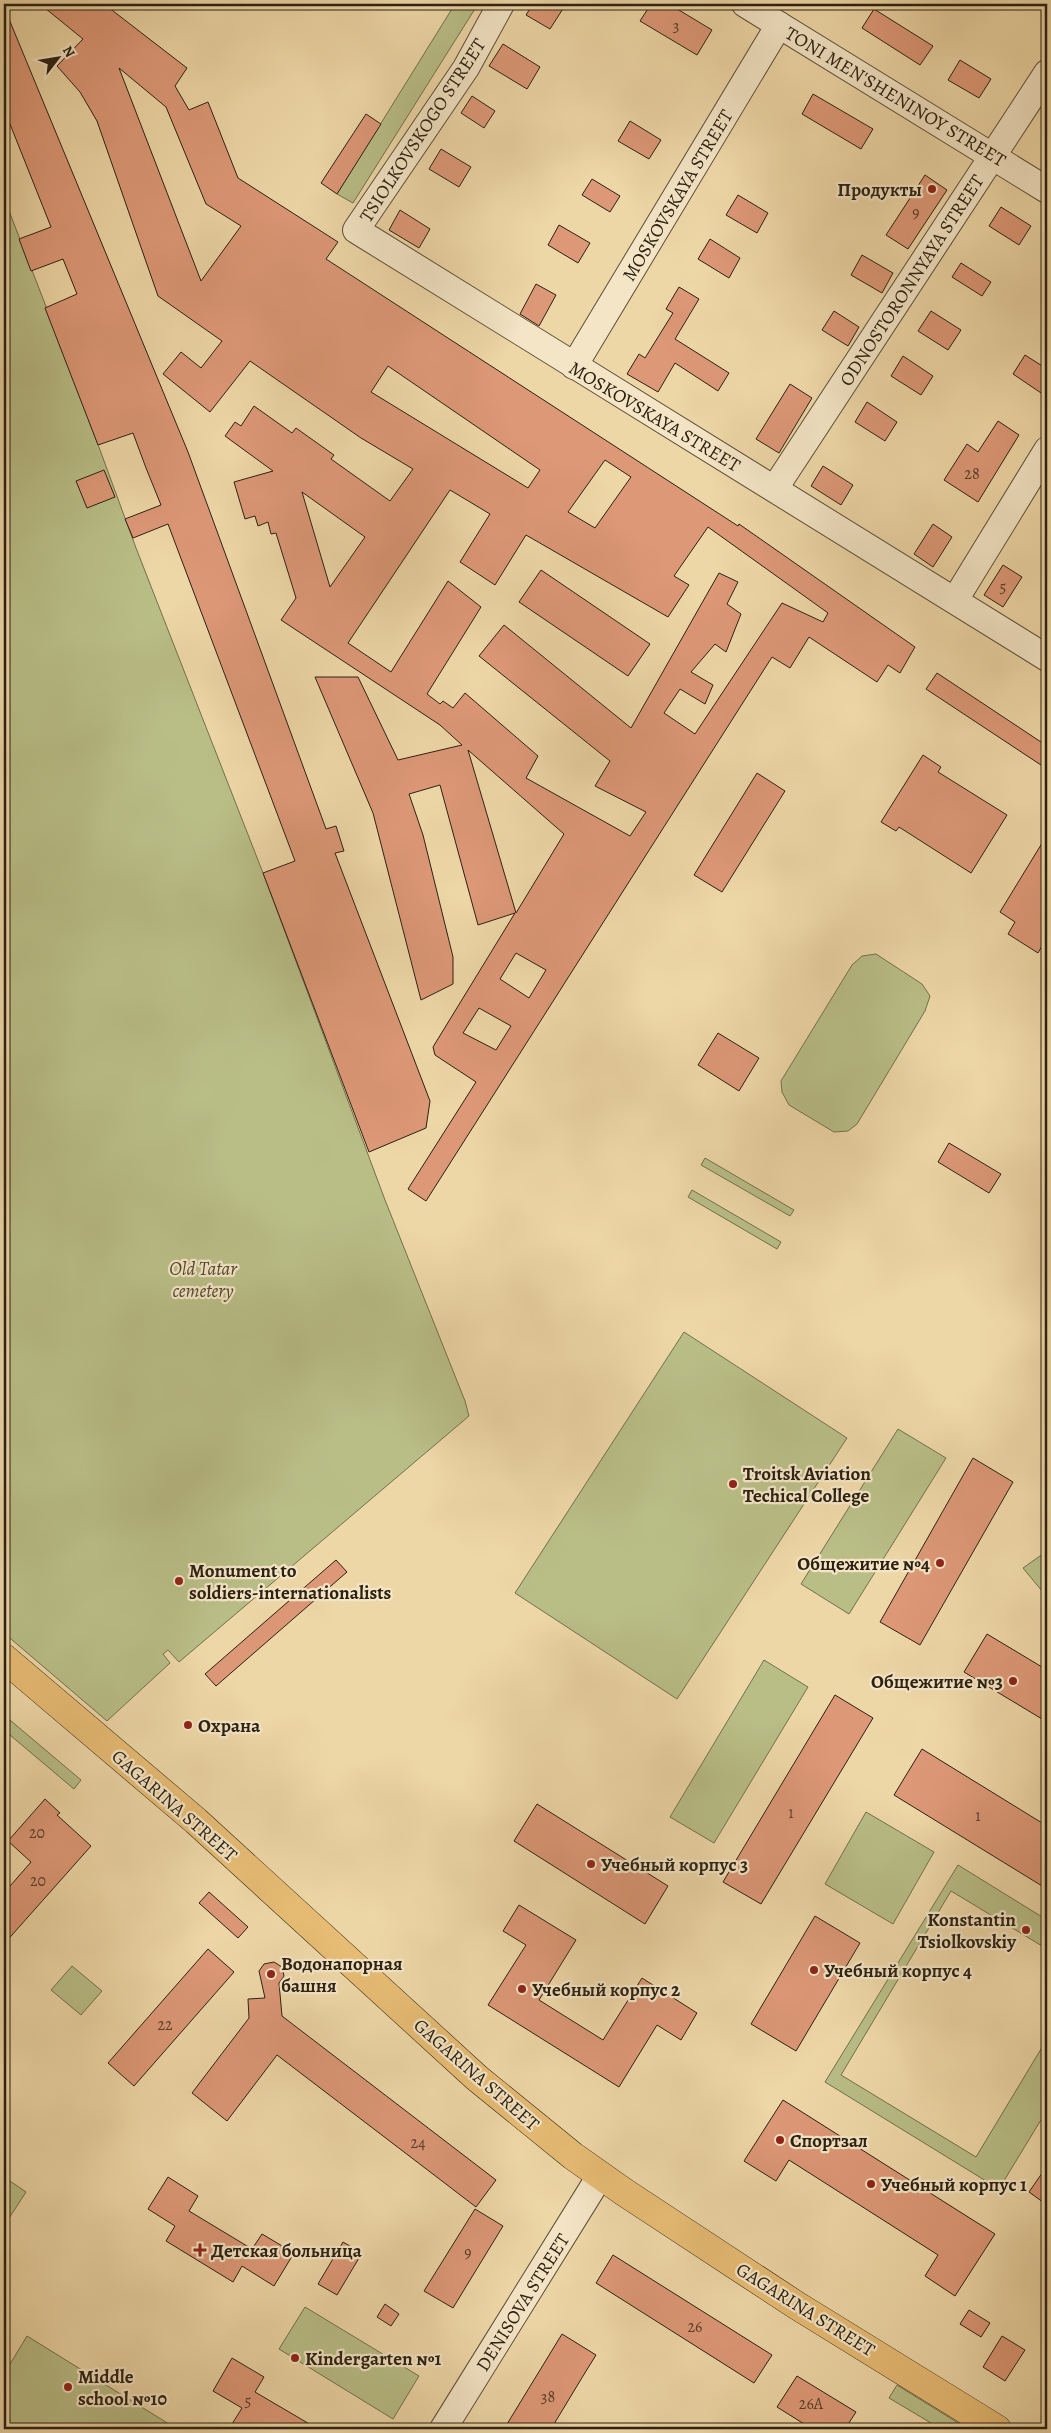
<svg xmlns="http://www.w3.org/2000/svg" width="1051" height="2433" font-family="Alegreya,serif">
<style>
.green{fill:#b9be87;stroke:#72704d}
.building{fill:#dd9877;stroke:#2b2113;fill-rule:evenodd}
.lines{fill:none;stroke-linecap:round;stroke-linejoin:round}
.minor-casing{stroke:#5c4e38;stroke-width:28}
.major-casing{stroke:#2b2113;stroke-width:29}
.minor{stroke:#f4e5c6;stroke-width:26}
.major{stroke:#e7bc74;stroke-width:28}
.poi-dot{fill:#8f2418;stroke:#f4e5c6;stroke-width:2}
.labels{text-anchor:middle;stroke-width:4.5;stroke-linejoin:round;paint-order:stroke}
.number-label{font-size:16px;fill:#583f2c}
.street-label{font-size:19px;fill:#2b2113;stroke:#f4e5c6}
.poi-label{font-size:19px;font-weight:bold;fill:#2b2113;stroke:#f4e5c6;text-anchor:start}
.park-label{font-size:19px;font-style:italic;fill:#4e4830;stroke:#f4e5c6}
</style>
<rect width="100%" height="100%" fill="#eed7a7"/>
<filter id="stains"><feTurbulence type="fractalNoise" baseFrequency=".004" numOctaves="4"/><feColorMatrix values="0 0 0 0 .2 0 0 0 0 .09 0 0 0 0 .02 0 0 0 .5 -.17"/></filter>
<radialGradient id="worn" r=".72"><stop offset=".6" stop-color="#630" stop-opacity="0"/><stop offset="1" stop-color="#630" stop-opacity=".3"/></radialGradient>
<g class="green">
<path d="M455 4H478L353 203 337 194Z"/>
<path d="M4 198 71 371 136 548 263 873 385 1200 465 1401 469 1416 179 1662 168 1650 163 1654 170 1663 107 1721 4 1633Z"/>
<path d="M876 954 922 984 930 996 925 1011 857 1124 848 1131 834 1132 789 1105 782 1092 781 1081 852 965 862 956Z"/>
<path d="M705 1158 794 1210 790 1216 701 1165Z"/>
<path d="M692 1190 781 1242 777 1249 688 1197Z"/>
<path d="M684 1332 847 1438 677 1699 515 1593Z"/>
<path d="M898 1429 946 1458 849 1614 801 1584Z"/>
<path d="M1047 1551V1597L1023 1568Z"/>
<path d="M764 1660 808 1687 714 1843 670 1817Z"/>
<path d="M4 1715 81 1780 74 1789 4 1730Z"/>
<path d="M866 1812 934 1852 893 1924 825 1884Z"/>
<path d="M958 1865 1047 1920V1949L951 1891 841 2075 976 2157 1047 2039V2110L999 2189 825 2082Z"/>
<path d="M72 1966 102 1991 81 2015 51 1990Z"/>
<path d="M4 2177 26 2192 4 2226Z"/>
<path d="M305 2307 419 2376 393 2419 279 2349Z"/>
<path d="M27 2336 177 2429H4V2374Z"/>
<path d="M897 2385 958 2423 954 2429H941L889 2398Z"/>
</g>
<g class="building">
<path d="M40 4H104L187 68 175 86 189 110 208 102 238 178 338 242 326 259 738 526 739 524 915 647 900 673 888 665 877 682 809 637 790 668 772 657 426 1201 408 1189 476 1082 435 1055 433 1047 515 913 478 925 440 785 409 794 423 835 453 957V984L421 1000 373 813 315 677H358L398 760 462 745 440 725 281 620 296 598 276 533 271 534 268 522 258 526 255 516 245 519 234 482 273 471 225 436 235 422 241 426 254 406 292 433 296 428 334 455 331 459 390 501 413 469 361 438 250 361 210 412 163 374 181 352 201 368 222 341 158 296 97 121 80 92 57 66 83 39ZM119 68 166 107 206 204 241 226 201 281ZM388 366 540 470 528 488 371 392ZM605 460 631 477 595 528 568 512ZM450 490 490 514 460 562 495 585 526 535 668 617 689 585 674 576 708 527 828 613 823 622 782 603 695 734 664 713 680 689 705 704 713 685 691 672 715 644 726 652 741 614 727 604 738 582 719 573 631 728 504 625 479 656 610 761 595 786 646 812 630 836 526 778 538 756 465 693 453 708 443 701 440 704 427 694 481 607 448 581 391 672 348 643ZM302 492 365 537 330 587ZM468 750 564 834 516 913ZM516 953 546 970 529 998 500 979ZM479 1008 511 1026 496 1050 463 1033Z"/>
<path d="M533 4H566L550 29 526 15Z"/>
<path d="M651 4H669L712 30 697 55 640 21Z"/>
<path d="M4 7 188 452 326 829 336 826 344 851 335 853 430 1101 426 1128 369 1152 263 873 295 861 168 524 133 538 125 519 161 505 146 468 133 433 98 445 45 308 77 294 63 259 31 271 19 239 51 227 4 109Z"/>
<path d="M874 9 933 46 920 65 862 28Z"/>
<path d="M503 44 540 67 527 89 489 66Z"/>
<path d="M960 60 991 79 979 98 948 80Z"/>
<path d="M813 94 873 129 861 149 802 114Z"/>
<path d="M472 96 495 111 484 128 461 113Z"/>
<path d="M366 114 381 124 337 194 321 183Z"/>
<path d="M630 121 661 140 649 159 618 141Z"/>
<path d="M441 149 471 167 459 187 429 169Z"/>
<path d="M925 175 947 190 908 249 886 235Z"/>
<path d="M592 179 620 196 610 212 582 195Z"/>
<path d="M738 195 768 213 757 233 726 215Z"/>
<path d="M1001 207 1031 226 1019 245 989 226Z"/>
<path d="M400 210 430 229 419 248 389 230Z"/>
<path d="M559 225 590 243 578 263 548 245Z"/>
<path d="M710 239 740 258 729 278 698 259Z"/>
<path d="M862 255 893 273 882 293 851 275Z"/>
<path d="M961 263 991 282 982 296 952 277Z"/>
<path d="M536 284 556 295 539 326 520 314Z"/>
<path d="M679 287 699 299 675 339 729 373 718 391 675 363 658 392 627 374 639 354 645 358 673 313 666 309Z"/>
<path d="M834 311 859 327 848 346 822 330Z"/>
<path d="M931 311 961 330 948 350 918 331Z"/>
<path d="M1025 355 1047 369V397L1013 374Z"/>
<path d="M903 356 933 376 921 395 891 376Z"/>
<path d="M790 384 812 398 779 453 756 439Z"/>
<path d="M867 402 897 422 885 441 855 422Z"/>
<path d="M998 421 1019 435 978 502 944 480 967 444 978 452Z"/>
<path d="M823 466 853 485 841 505 811 486Z"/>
<path d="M104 470 115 497 87 508 76 481Z"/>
<path d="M933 524 952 537 933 567 914 554Z"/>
<path d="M1003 565 1022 577 1003 607 984 595Z"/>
<path d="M541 570 650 644 628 676 519 602Z"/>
<path d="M937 673 1047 746V769L926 689Z"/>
<path d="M923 755 941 767 938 772 1007 815 971 873 899 827 896 831 881 822Z"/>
<path d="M757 773 785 791 722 892 694 875Z"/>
<path d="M1047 835V937L1038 953 1008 934 1015 922 1000 912Z"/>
<path d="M718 1033 759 1058 739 1091 698 1065Z"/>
<path d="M949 1143 1001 1174 989 1193 938 1162Z"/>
<path d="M973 1458 1013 1482 920 1645 880 1622Z"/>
<path d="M336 1560 347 1572 216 1686 205 1674Z"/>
<path d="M987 1634 1047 1670V1722L964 1672Z"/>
<path d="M835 1695 873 1718 761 1904 723 1882Z"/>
<path d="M922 1749 1047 1826V1889L894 1795Z"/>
<path d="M45 1799 60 1813 57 1815 91 1846 4 1944V1893L31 1862 8 1841Z"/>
<path d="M537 1804 668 1886 645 1924 514 1841Z"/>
<path d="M209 1892 248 1927 238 1938 199 1903Z"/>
<path d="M519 1905 576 1940 539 2000 603 2040 642 1978 697 2013 681 2040 657 2025 619 2087 488 2005 526 1945 503 1931Z"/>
<path d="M815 1916 860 1943 796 2051 751 2024Z"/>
<path d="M208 1949 234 1972 134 2086 108 2063Z"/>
<path d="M274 1962 282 1967 284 1976 279 1983 282 2016 496 2180 476 2207 277 2055 227 2121 192 2093 249 2018 248 1999 265 1998 259 1971 264 1964Z"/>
<path d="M783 2100 995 2234 955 2296 925 2276 938 2255 789 2160 776 2181 744 2161Z"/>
<path d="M1047 2166V2205L1029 2192Z"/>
<path d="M168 2177 198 2196 189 2211 252 2249 262 2234 294 2253 274 2286 242 2266 233 2282 166 2241 175 2226 148 2209Z"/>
<path d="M475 2209 503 2226 453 2308 424 2291Z"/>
<path d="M343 2242 362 2253 337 2295 318 2284Z"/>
<path d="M613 2255 772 2355 754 2383 596 2283Z"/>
<path d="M385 2304 399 2314 391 2326 377 2317Z"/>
<path d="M969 2310 990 2323 981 2337 960 2324Z"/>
<path d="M562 2334 596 2355 583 2376 551 2429H504Z"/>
<path d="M1002 2336 1025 2350 1005 2381 983 2367Z"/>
<path d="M232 2358 264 2377 255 2392 318 2429H241L232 2424 242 2408 213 2391Z"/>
<path d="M797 2376 856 2412 845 2429H812L777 2407Z"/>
</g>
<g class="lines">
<defs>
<g id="minor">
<path d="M501 4 466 68 356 230 1047 658"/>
<path d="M745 4 1047 190"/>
<path d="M574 366 779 25"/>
<path d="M775 488 1047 73"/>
<path d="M955 600 1047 450"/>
<path d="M443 2429 600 2176"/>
</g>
<path id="major" d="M4 1658 196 1821 477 2078 573 2156 624 2192 796 2305 997 2429"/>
</defs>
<use href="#minor" class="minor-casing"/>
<use href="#major" class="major-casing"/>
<use href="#minor" class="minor"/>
<use href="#major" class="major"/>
</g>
<g class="poi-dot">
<circle cx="932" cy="189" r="5"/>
<circle cx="733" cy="1484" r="5"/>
<circle cx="940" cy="1563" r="5"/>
<circle cx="179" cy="1581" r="5"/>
<circle cx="1013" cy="1681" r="5"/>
<circle cx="188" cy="1725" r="5"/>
<circle cx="591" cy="1864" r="5"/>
<circle cx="1026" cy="1930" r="5"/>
<circle cx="814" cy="1970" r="5"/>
<circle cx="271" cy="1974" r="5"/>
<circle cx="522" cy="1989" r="5"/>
<circle cx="780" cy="2140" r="5"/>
<circle cx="871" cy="2184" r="5"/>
<path d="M197.5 2242.5h5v5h5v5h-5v5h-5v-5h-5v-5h5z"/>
<circle cx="295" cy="2358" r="5"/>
<circle cx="68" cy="2387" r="5"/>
</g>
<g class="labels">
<g class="number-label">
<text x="676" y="31">3</text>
<text x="916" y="218">9</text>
<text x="972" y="479">28</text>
<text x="1003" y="592">5</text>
<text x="791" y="1818">1</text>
<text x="978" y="1821">1</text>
<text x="37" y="1838">20</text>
<text x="38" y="1886">20</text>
<text x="165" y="2030">22</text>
<text x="418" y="2148">24</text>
<text x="468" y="2258">9</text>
<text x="695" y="2332">26</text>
<text x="548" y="2402">38</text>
<text x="248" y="2406">5</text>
<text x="811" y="2409">26А</text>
</g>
<g class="street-label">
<text transform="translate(896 96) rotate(31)" y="7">TONI MEN'SHENINOY STREET</text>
<text transform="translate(422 130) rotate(-57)" y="7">TSIOLKOVSKOGO STREET</text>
<text transform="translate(677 195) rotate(-59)" y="7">MOSKOVSKAYA STREET</text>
<text transform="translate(911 280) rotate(-57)" y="7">ODNOSTORONNYAYA STREET</text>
<text transform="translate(655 416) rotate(31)" y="7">MOSKOVSKAYA STREET</text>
<text transform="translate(175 1805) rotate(41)" y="7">GAGARINA STREET</text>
<text transform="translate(477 2074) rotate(41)" y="7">GAGARINA STREET</text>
<text transform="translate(522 2302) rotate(-58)" y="7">DENISOVA STREET</text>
<text transform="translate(806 2309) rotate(32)" y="7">GAGARINA STREET</text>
</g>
<g class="poi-label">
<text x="922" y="196" text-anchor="end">Продукты</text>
<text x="743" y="1480">Troitsk Aviation<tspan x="743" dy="22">Techical College</tspan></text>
<text x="930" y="1570" text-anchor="end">Общежитие №4</text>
<text x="189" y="1577">Monument to<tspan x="189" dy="22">soldiers-internationalists</tspan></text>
<text x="1003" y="1688" text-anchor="end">Общежитие №3</text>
<text x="198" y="1732">Охрана</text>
<text x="601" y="1871">Учебный корпус 3</text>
<text x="1016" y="1926" text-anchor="end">Konstantin<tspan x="1016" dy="22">Tsiolkovskiy</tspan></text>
<text x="281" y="1970">Водонапорная<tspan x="281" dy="22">башня</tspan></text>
<text x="824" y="1977">Учебный корпус 4</text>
<text x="532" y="1996">Учебный корпус 2</text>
<text x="790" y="2147">Спортзал</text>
<text x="881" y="2191">Учебный корпус 1</text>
<text x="211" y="2257">Детская больница</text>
<text x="305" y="2365">Kindergarten №1</text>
<text x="78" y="2383">Middle<tspan x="78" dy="22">school №10</tspan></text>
</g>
<g class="park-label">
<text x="203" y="1275">Old Tatar<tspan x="203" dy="22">cemetery</tspan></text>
</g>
</g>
<rect width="1051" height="2433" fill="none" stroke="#eed7a7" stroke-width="20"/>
<rect x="5" y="5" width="1041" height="2423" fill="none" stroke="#2b2113" stroke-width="2.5"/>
<rect x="10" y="10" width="1031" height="2413" fill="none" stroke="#2b2113"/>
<g transform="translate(58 58) rotate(59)" stroke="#f4e5c6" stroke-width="4" paint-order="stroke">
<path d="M0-4L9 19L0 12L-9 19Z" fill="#2b2113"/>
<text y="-8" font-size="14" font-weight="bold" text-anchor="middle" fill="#2b2113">N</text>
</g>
<rect width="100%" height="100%" filter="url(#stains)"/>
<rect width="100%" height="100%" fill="url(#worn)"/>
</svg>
